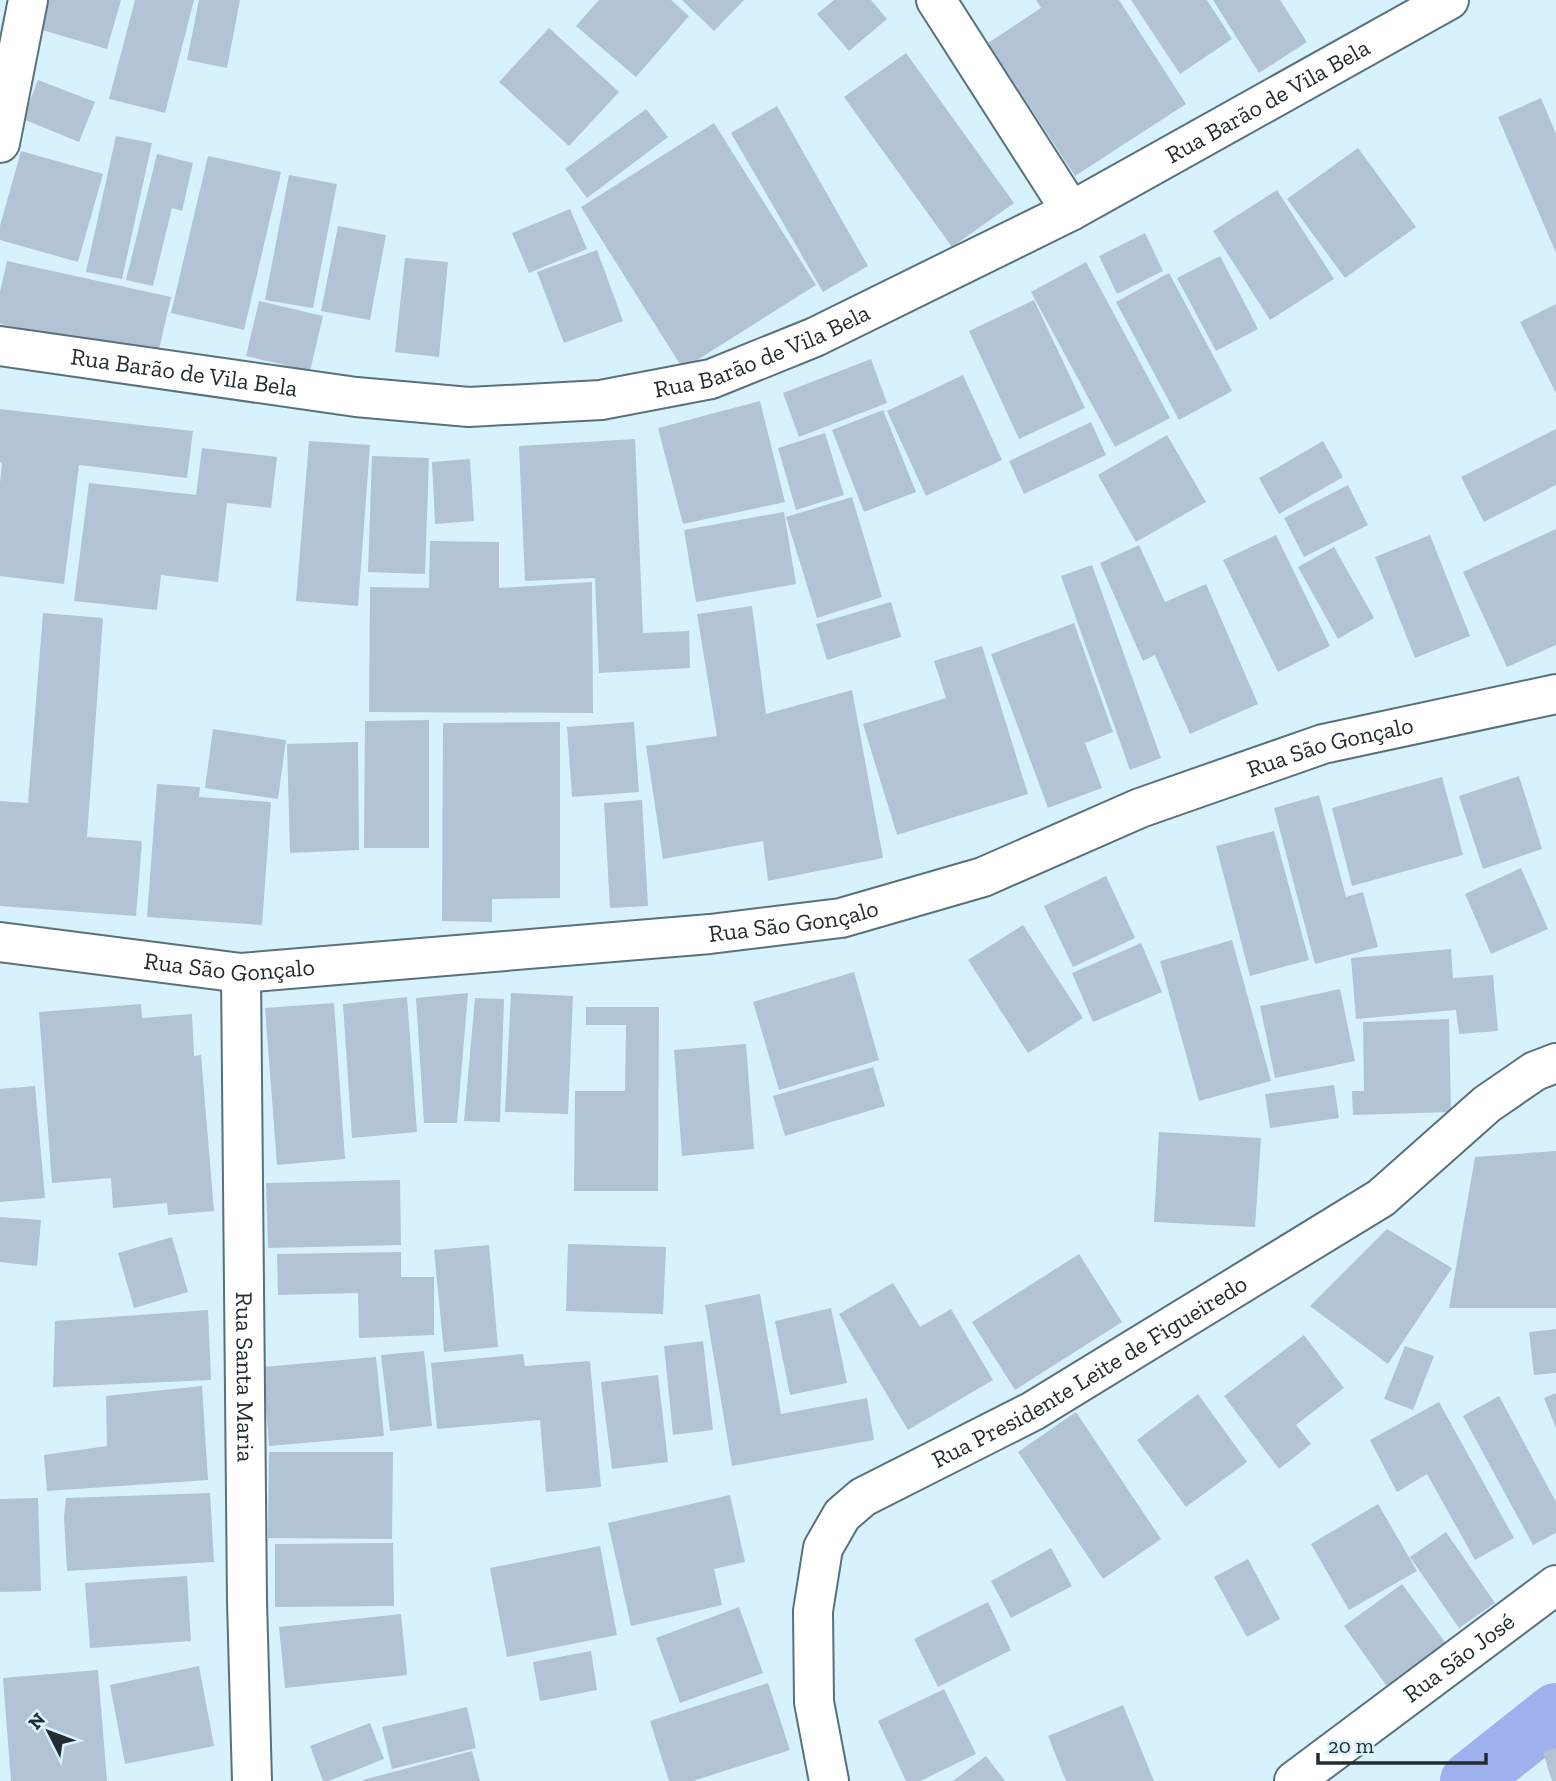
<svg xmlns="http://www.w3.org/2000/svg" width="1556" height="1781" font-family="'Zilla Slab',serif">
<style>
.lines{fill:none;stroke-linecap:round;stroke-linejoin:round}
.canal{stroke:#9fb0ee;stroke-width:58}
.building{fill:#b2c3d5}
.minor-casing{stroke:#59717b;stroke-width:42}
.minor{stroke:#fff;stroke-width:38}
.labels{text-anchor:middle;stroke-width:6;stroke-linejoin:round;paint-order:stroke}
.street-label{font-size:24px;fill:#232d31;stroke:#d7f2fd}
</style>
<rect width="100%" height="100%" fill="#d7f2fd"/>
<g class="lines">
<path class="canal" d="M1469 1781 1556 1712"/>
</g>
<g class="building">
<path d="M48 0H121L107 49 39 29Z"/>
<path d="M135 0H194L165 113 109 99Z"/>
<path d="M199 0H240L227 68 187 60Z"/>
<path d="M599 0H671L689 16 636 77 576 26Z"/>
<path d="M682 0H744L714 31Z"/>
<path d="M834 0H871L887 19 849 51 817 14Z"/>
<path d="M1036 0H1119L1186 104 1075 176 988 43 1041 8Z"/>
<path d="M1131 0H1207L1232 39 1180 74Z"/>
<path d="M1213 0H1280L1307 42 1259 73Z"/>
<path d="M549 28 619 92 569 146 499 82Z"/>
<path d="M906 53 1014 203 952 247 844 97Z"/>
<path d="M38 80 95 102 79 142 23 119Z"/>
<path d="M1541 98 1556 134V253L1498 117Z"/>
<path d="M777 106 868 266 823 292 731 133Z"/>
<path d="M646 109 668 137 587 198 565 169Z"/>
<path d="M714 123 816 285 683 369 581 207Z"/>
<path d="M116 136 152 143 122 279 86 272Z"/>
<path d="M1358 148 1416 227 1345 278 1287 199Z"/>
<path d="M21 151 103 174 78 262 0 240V226Z"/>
<path d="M157 154 193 163 182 211 172 208 153 286 126 280Z"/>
<path d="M208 156 281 172 244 330 171 313Z"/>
<path d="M289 175 337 184 313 308 265 300Z"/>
<path d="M1277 190 1334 279 1270 320 1213 231Z"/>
<path d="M570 209 587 249 529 273 512 233Z"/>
<path d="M338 226 386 235 370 320 321 311Z"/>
<path d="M1145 233 1163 271 1117 294 1099 256Z"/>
<path d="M597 250 623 321 564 343 537 272Z"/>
<path d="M1220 256 1258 329 1216 351 1177 278Z"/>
<path d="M405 258 448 262 439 357 395 352Z"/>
<path d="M7 261 171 297 157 358 0 324V292Z"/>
<path d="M1086 262 1170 418 1115 447 1031 292Z"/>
<path d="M1169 273 1232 391 1179 420 1116 302Z"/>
<path d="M1034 300 1085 408 1019 439 969 331Z"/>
<path d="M259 301 323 316 310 371 246 356Z"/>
<path d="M1556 304V393L1520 322Z"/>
<path d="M871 359 887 403 799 437 783 393Z"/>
<path d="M963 375 1002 460 926 496 887 411Z"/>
<path d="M760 401 785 502 683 524 658 428Z"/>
<path d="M0 409 193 431 187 478 79 465 64 584 0 576V483L2 463 0 462Z"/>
<path d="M883 410 916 492 864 512 832 430Z"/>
<path d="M1091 422 1106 455 1024 494 1009 461Z"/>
<path d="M1556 429V485L1484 522 1461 477Z"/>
<path d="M825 433 844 495 796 510 778 448Z"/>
<path d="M1167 435 1206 502 1136 542 1098 475Z"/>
<path d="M635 439 643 633 689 631 690 668 599 673 595 578 525 581 519 446Z"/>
<path d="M309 441 370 445 358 606 296 601Z"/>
<path d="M1323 441 1343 477 1279 514 1259 478Z"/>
<path d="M202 448 277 457 271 508 227 503 218 582 161 575 157 610 74 601 89 483 196 495Z"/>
<path d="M372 456 429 458 425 574 368 572Z"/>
<path d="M470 459 474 521 435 524 432 462Z"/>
<path d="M1348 485 1368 525 1304 557 1284 518Z"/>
<path d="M852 497 882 597 817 618 786 517Z"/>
<path d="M784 512 796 584 696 602 684 530Z"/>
<path d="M1556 529V645L1507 667 1463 572Z"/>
<path d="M1276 535 1330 646 1278 672 1223 560Z"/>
<path d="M1430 535 1470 636 1415 658 1375 557Z"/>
<path d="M430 541 499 542V588L592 582 593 713 369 712 370 587 429 588Z"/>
<path d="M1139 545 1165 602 1206 584 1258 704 1190 734 1155 655 1143 661 1100 563Z"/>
<path d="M1334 547 1374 618 1338 639 1298 567Z"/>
<path d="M1092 565 1161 758 1130 770 1061 576Z"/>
<path d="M891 602 901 637 827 660 816 624Z"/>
<path d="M752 606 766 714 852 690 883 858 768 881 763 841 663 859 646 746 717 736 697 614Z"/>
<path d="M43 613 103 618 87 837 142 841 136 916 0 906V801L28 803Z"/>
<path d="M1074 623 1113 732 1085 743 1102 788 1048 808 991 654Z"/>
<path d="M982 646 1028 794 897 835 863 724 946 698 934 661Z"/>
<path d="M429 720V848H364L365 721Z"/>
<path d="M560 722V898L492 899V922L442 921 443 723Z"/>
<path d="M634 722 639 792 572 797 567 727Z"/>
<path d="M213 729 286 740 278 799 205 788Z"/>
<path d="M358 742 359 850 290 853 287 744Z"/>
<path d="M1519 776 1542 849 1483 869 1459 796Z"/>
<path d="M1442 777 1463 855 1352 886 1332 808Z"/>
<path d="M157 784 200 787 199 797 271 802 262 925 147 917Z"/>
<path d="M1319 795 1346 897 1363 892 1378 947 1315 964 1274 808Z"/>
<path d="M642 800 648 906 610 908 604 803Z"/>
<path d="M1274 831 1309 960 1250 976 1216 846Z"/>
<path d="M1521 868 1548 929 1491 954 1465 894Z"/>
<path d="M1106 876 1135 938 1073 967 1044 906Z"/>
<path d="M1023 925 1083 1018 1028 1053 968 960Z"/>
<path d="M1232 940 1271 1081 1199 1101 1160 961Z"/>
<path d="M1141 943 1162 992 1093 1022 1072 973Z"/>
<path d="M1451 949 1453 978 1493 975 1498 1031 1459 1034 1456 1010 1356 1019 1351 958Z"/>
<path d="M854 972 879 1060 779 1090 753 1002Z"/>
<path d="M1340 989 1355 1061 1275 1078 1260 1006Z"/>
<path d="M468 993 457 1123H424L416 998Z"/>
<path d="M511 993 573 996 568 1114 505 1112Z"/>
<path d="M407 997 417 1132 352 1138 343 1004Z"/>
<path d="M475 998 504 999 500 1122 464 1121Z"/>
<path d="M334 1003 345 1159 277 1165 265 1008Z"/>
<path d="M141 1004 142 1018 192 1014 194 1056 201 1055 214 1211 168 1215 167 1203 113 1208 111 1178 52 1183 39 1012Z"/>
<path d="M586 1007H659L658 1191H574L575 1091H625L626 1025H586Z"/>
<path d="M1449 1019 1451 1112 1353 1115 1352 1091H1364L1363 1022Z"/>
<path d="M746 1044 754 1149 682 1156 674 1050Z"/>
<path d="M873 1067 885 1106 785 1136 773 1096Z"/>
<path d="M1334 1085 1339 1118 1270 1128 1265 1094Z"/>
<path d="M35 1086 45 1198 0 1202V1089Z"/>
<path d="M1159 1132 1261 1138 1255 1227 1154 1222Z"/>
<path d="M1556 1151V1308H1449L1475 1157Z"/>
<path d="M400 1180 401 1245 268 1248 266 1183Z"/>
<path d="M0 1217 41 1220 37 1266 0 1262Z"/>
<path d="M1387 1229 1452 1268 1388 1364 1310 1306Z"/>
<path d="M172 1237 188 1292 134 1308 118 1253Z"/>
<path d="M568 1244 666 1247 663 1314 566 1311Z"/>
<path d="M489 1245 498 1347 444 1352 434 1250Z"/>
<path d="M401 1252V1277H434V1335L359 1338 358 1293 278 1295 277 1254Z"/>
<path d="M1079 1254 1122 1322 1015 1390 972 1322Z"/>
<path d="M893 1283 920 1327 951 1309 993 1380 908 1430 839 1314Z"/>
<path d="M760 1294 781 1414 867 1398 874 1440 732 1466 705 1305Z"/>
<path d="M831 1308 847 1383 790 1395 775 1321Z"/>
<path d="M208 1310 211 1380 53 1387 55 1321Z"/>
<path d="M1556 1329V1373L1534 1375 1529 1332Z"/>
<path d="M1304 1335 1344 1388 1296 1425 1311 1444 1279 1469 1224 1396Z"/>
<path d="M703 1341 713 1430 673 1435 664 1346Z"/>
<path d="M1405 1346 1434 1356 1413 1410 1384 1399Z"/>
<path d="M424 1351 432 1426 390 1431 381 1355Z"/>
<path d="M523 1354 525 1366 590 1361 601 1487 546 1492 540 1420 437 1429 431 1363Z"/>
<path d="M376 1357 384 1436 269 1446 263 1367Z"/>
<path d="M658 1375 668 1462 612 1469 601 1382Z"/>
<path d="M202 1386 208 1480 47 1491 44 1455 107 1446 106 1396Z"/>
<path d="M1556 1393V1428L1544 1398Z"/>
<path d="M1198 1394 1247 1462 1186 1507 1137 1440Z"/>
<path d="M1499 1396 1556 1502V1533L1533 1545 1463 1416Z"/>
<path d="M1439 1402 1514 1538 1475 1560 1427 1474 1397 1492 1370 1440Z"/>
<path d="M1076 1412 1161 1539 1103 1579 1018 1452Z"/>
<path d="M269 1452H393L392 1539 268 1538Z"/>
<path d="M210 1493 214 1562 67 1571 64 1517 66 1498Z"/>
<path d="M730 1495 745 1562 714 1569 722 1605 631 1626 608 1523Z"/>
<path d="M38 1498 41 1591 0 1592V1499Z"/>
<path d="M1378 1504 1417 1571 1349 1610 1311 1544Z"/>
<path d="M1446 1532 1495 1603 1459 1628 1410 1557Z"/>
<path d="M393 1543 394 1606 275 1607V1544Z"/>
<path d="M600 1546 617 1635 507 1657 490 1568Z"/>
<path d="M1051 1548 1072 1586 1011 1618 991 1581Z"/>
<path d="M1248 1559 1280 1619 1247 1637 1214 1577Z"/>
<path d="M187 1576 191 1641 90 1648 85 1583Z"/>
<path d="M1402 1584 1447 1645 1388 1688 1344 1626Z"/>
<path d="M988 1602 1011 1650 938 1687 914 1639Z"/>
<path d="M739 1607 763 1673 680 1703 656 1638Z"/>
<path d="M401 1614 407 1675 285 1688 279 1627Z"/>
<path d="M591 1651 597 1690 540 1701 533 1662Z"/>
<path d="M199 1666 214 1746 125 1764 110 1685Z"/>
<path d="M98 1670 107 1781H11L3 1678Z"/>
<path d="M768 1683 790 1750 693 1781H669L650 1721Z"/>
<path d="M944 1689 976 1754 920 1781H906L878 1721Z"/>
<path d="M1123 1705 1154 1781H1066L1048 1736Z"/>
<path d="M467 1707 476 1748 392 1769 382 1727Z"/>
<path d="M370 1723 384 1759 329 1781H323L310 1746Z"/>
<path d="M1556 1748V1781H1552L1543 1752Z"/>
<path d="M472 1751 480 1781H363V1780Z"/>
<path d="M986 1756 1005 1781H953Z"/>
</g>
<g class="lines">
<defs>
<g id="minor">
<path d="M936 0 1071 211"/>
<path d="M0 143 28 0"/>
<path id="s1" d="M0 346 356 397 469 407 601 400 711 379 815 337 1071 211 1449 0"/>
<path id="s2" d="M0 942 241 973 710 934 841 918 983 877 1140 808 1323 744 1556 694"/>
<path id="s3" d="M241 973 247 1602 252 1781"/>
<path id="s4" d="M829 1781 814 1702 813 1611 823 1548 842 1515 863 1497 1033 1411 1381 1198 1487 1104 1535 1071 1556 1063"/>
<path id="s5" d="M1294 1781 1556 1585"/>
</g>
</defs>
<use href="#minor" class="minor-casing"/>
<use href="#minor" class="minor"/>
</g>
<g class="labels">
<g class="street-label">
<text dy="8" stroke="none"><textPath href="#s1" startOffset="1340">Rua Barão de Vila Bela</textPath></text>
<text dy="8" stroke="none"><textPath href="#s1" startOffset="774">Rua Barão de Vila Bela</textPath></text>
<text dy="8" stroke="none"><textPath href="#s1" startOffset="186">Rua Barão de Vila Bela</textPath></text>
<text dy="8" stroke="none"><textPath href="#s2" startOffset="1365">Rua São Gonçalo</textPath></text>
<text dy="8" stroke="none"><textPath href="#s2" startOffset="798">Rua São Gonçalo</textPath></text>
<text dy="8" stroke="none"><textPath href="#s2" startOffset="231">Rua São Gonçalo</textPath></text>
<text dy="8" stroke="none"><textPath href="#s4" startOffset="560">Rua Presidente Leite de Figueiredo</textPath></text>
<text dy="8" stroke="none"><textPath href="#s3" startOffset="404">Rua Santa Maria</textPath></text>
<text dy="8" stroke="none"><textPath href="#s5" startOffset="206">Rua São José</textPath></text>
</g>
</g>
<g transform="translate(49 1732) rotate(312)" stroke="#d7f2fd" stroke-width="5" paint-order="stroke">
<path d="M0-5L12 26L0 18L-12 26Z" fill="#232d31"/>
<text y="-10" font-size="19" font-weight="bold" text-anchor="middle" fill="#232d31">N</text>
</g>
<path d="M1318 1753v10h168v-10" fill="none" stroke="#232d31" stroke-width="3.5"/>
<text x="1328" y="1753" font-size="21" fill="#232d31" stroke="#d7f2fd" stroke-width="5" paint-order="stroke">20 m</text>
</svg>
